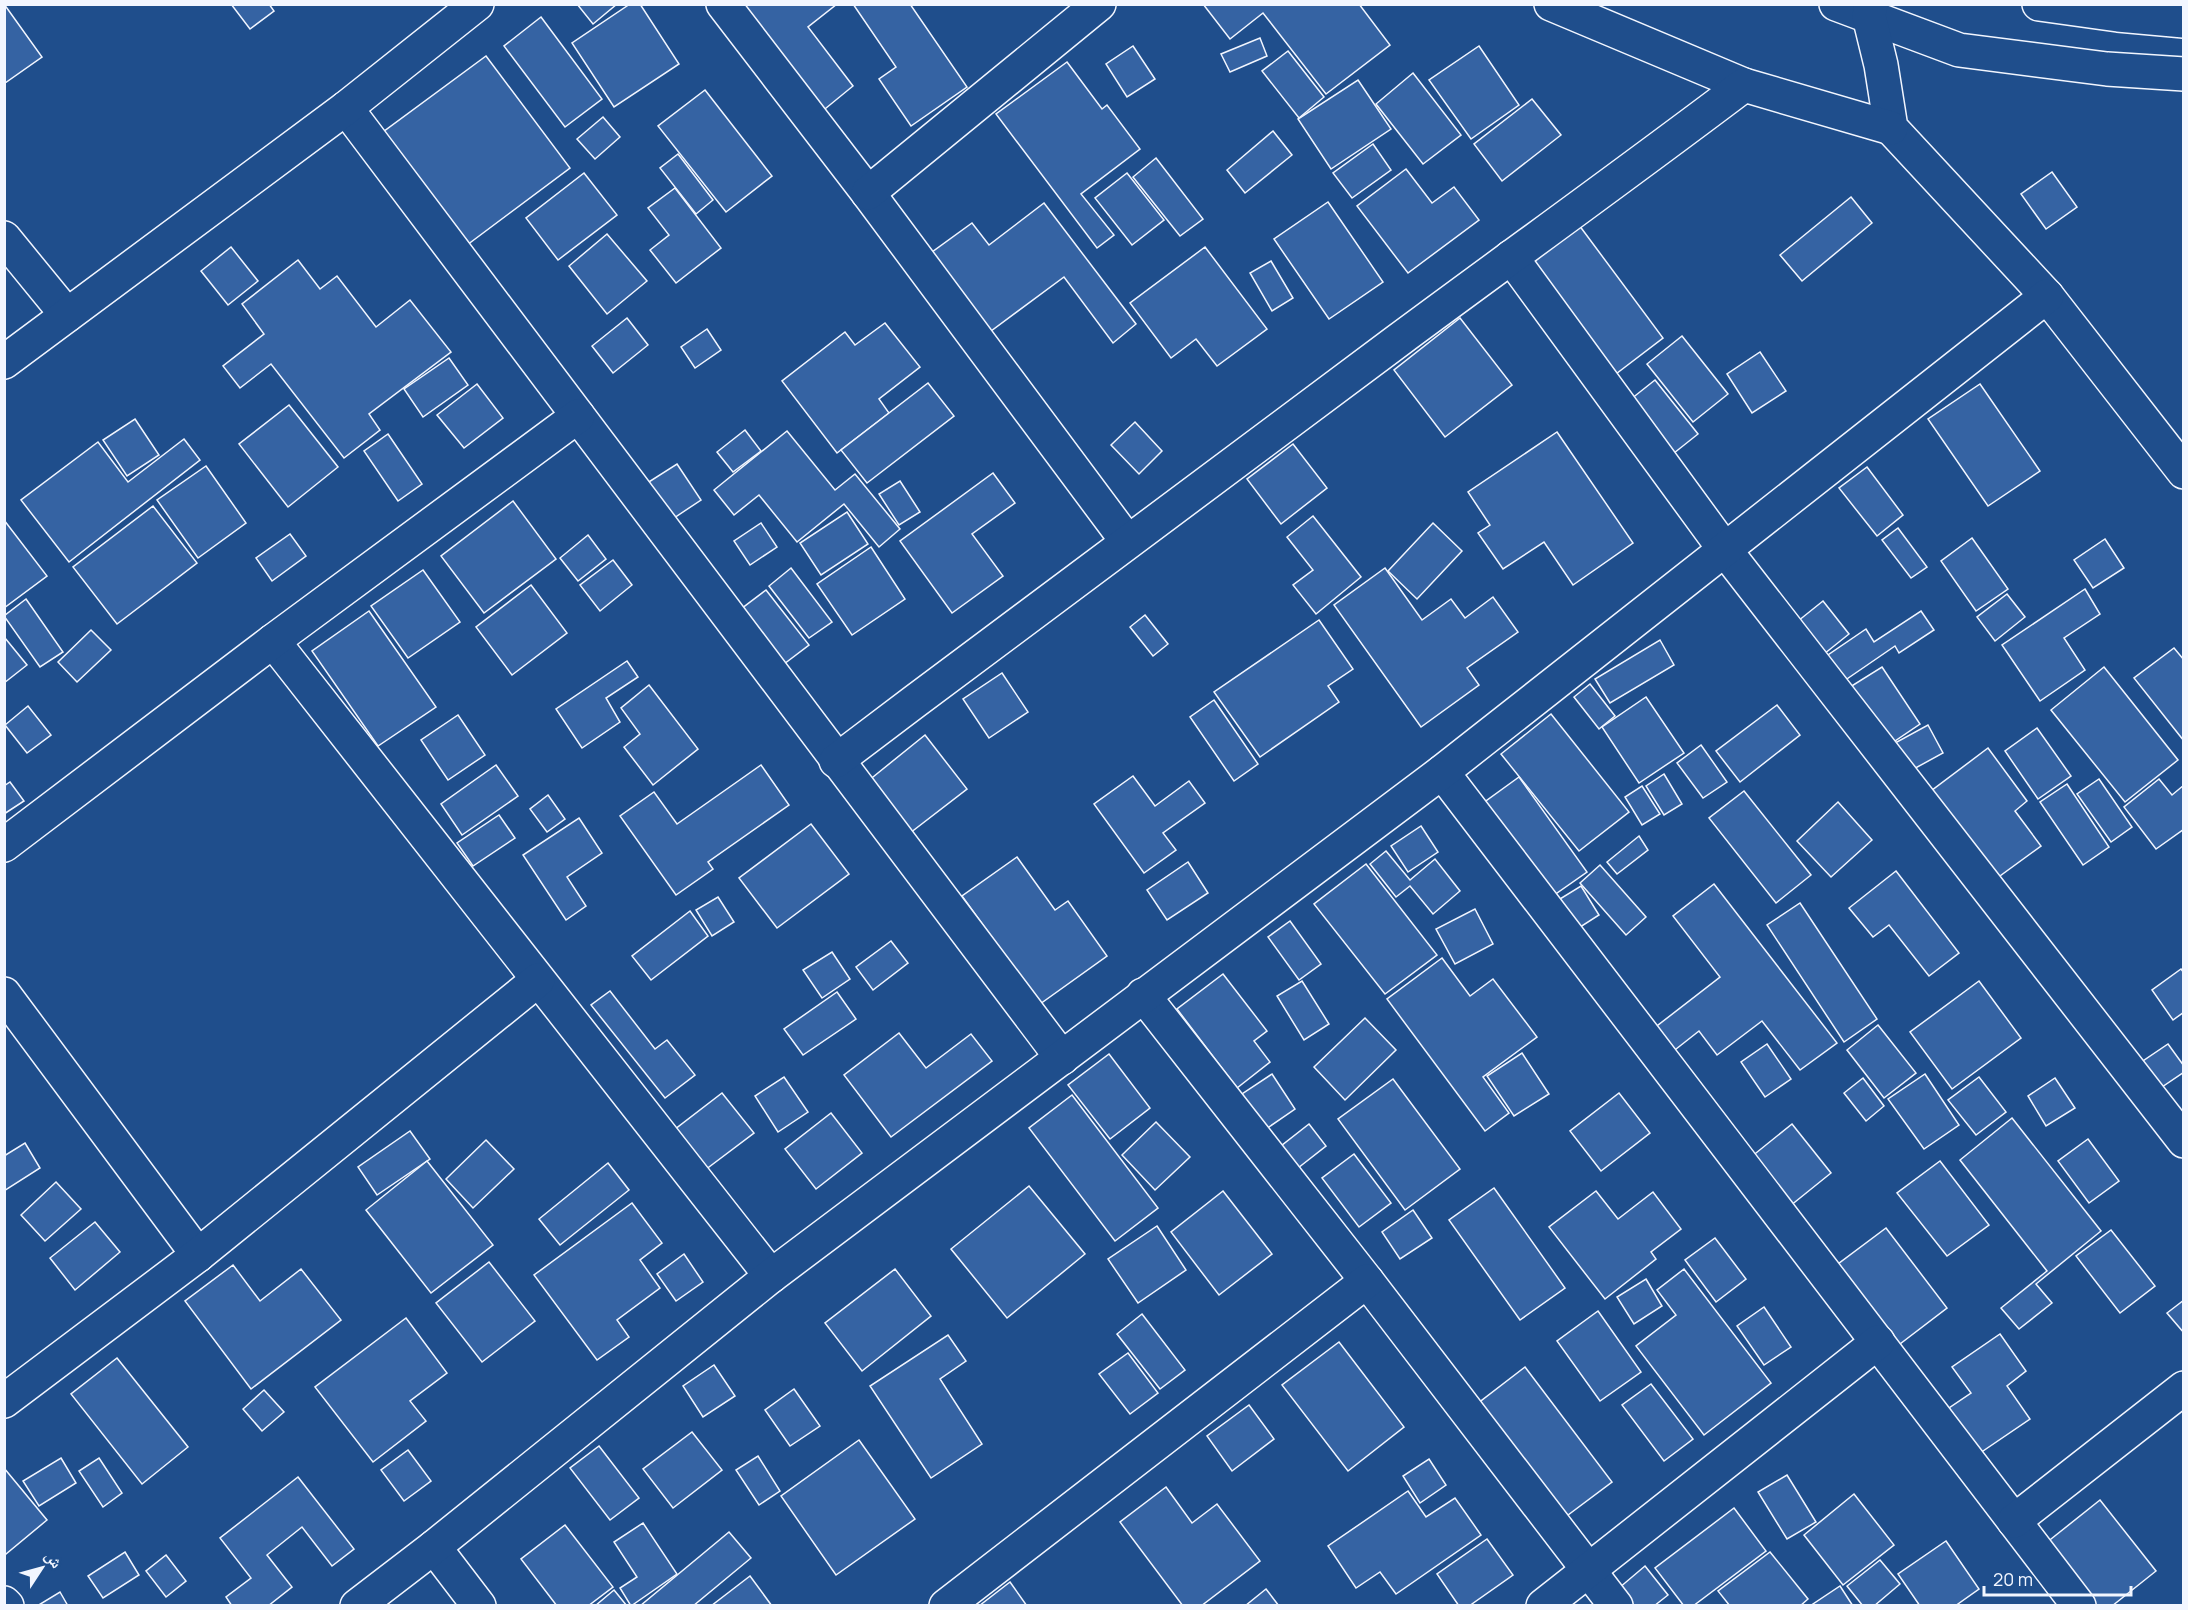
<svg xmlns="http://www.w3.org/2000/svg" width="2188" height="1610" viewBox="0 0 2188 1610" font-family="Manrope,'Noto Naskh Arabic',sans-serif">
<rect width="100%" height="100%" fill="#1f4e8c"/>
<g fill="#3563a3" stroke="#f2f6ff" stroke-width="1.5">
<path d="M4,4L42,57L5,83H4Z"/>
<path d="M231,4H269L274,11L250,29Z"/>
<path d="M577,4H617L593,24Z"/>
<path d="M630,4H640L679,64L614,107L572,43Z"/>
<path d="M748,4H837L808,27L853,86L820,113L740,10Z"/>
<path d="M853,4H910L967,87L911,126L879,79L896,67Z"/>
<path d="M1203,4H1359L1390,45L1326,94L1263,13L1230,39Z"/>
<path d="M541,17L602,99L565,127L504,46Z"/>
<path d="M1260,38L1267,56L1230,72L1221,54Z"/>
<path d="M1133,46L1155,79L1127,97L1106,64Z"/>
<path d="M1479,46L1519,105L1471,139L1429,80Z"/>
<path d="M1288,51L1324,97L1299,118L1262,71Z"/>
<path d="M486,56L570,168L467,245L383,132Z"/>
<path d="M1067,62L1102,109L1107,105L1140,149L1081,194L1114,235L1097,248L996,114Z"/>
<path d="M1413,73L1461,135L1423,164L1376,104Z"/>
<path d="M1358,80L1391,129L1331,169L1298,119Z"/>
<path d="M705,90L772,176L726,212L658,126Z"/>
<path d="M1532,99L1561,135L1502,181L1474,144Z"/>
<path d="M603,117L620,137L595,159L577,139Z"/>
<path d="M1273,131L1292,155L1245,193L1227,170Z"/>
<path d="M1373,144L1391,170L1352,198L1333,173Z"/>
<path d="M678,154L713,200L696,214L660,168Z"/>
<path d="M1156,158L1203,219L1180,236L1133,177Z"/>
<path d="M1406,169L1432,203L1454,187L1479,220L1408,273L1357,206Z"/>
<path d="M2052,172L2077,207L2046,229L2021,194Z"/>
<path d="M584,173L617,215L558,260L526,218Z"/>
<path d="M1127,173L1164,220L1132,245L1095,198Z"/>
<path d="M675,188L721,248L676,283L650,250L669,235L648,208Z"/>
<path d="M1851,197L1872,223L1802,281L1780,255Z"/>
<path d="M1328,202L1383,282L1329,319L1274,239Z"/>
<path d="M1044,203L1136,324L1113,343L1064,277L987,334L928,255L972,223L989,245Z"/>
<path d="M1579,225L1663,338L1608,380L1523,267Z"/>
<path d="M607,234L647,281L607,314L569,266Z"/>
<path d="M231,247L258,281L228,305L201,271Z"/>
<path d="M1205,247L1267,329L1217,366L1196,339L1171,358L1130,303Z"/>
<path d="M298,260L320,289L337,276L376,327L410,300L451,352L369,414L380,430L344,458L271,364L240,388L223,366L264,334L242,304Z"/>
<path d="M1271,261L1293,298L1272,311L1250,273Z"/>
<path d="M627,318L648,345L613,373L592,346Z"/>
<path d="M1460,318L1512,385L1445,437L1394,370Z"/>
<path d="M885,323L920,367L879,399L889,413L837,453L782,381L845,332L855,345Z"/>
<path d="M707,329L721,350L695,368L681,347Z"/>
<path d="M1682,336L1728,394L1693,422L1647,364Z"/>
<path d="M1760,352L1786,391L1752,413L1727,374Z"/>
<path d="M449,358L468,385L423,417L404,389Z"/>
<path d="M1655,380L1698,434L1669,457L1626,403Z"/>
<path d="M928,383L954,416L867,483L841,450Z"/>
<path d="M477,384L503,418L464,448L437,415Z"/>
<path d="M1980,384L2040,471L1988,506L1928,419Z"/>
<path d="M289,405L338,467L288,507L239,444Z"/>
<path d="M135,419L159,455L127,476L103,440Z"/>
<path d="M1135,422L1162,451L1139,474L1111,445Z"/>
<path d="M745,430L761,451L733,472L717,452Z"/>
<path d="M787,431L835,490L855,474L900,529L879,547L844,504L797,542L759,495L734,515L714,490Z"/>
<path d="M1557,432L1633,543L1573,585L1544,542L1503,569L1478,533L1490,525L1468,492Z"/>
<path d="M388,434L422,484L398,501L364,451Z"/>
<path d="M184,439L200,460L69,562L21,500L98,442L128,482Z"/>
<path d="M1293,444L1327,488L1281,524L1247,479Z"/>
<path d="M677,464L701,500L668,522L644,485Z"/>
<path d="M206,466L246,523L198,558L157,500Z"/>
<path d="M1867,467L1903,515L1877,536L1839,488Z"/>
<path d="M993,473L1015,503L972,534L1003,576L952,613L900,541Z"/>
<path d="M900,481L920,512L899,525L879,494Z"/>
<path d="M513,501L556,559L484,613L441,556Z"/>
<path d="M153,506L197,563L117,624L73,567Z"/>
<path d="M847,512L868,544L821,575L800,543Z"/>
<path d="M1313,516L1361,577L1316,614L1293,585L1313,570L1287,537Z"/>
<path d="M4,520L47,576L4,608Z"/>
<path d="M761,523L777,547L750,565L734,541Z"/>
<path d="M1433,523L1462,551L1417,599L1388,571Z"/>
<path d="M1898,528L1927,567L1911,578L1882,540Z"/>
<path d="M290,534L306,556L272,581L256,558Z"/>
<path d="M588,535L606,559L578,581L560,558Z"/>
<path d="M1972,538L2008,589L1976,611L1941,561Z"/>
<path d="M2105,539L2124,568L2093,588L2074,560Z"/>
<path d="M871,547L905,599L852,635L817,584Z"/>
<path d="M613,560L632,585L600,611L580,585Z"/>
<path d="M791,568L832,622L809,638L769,586Z"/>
<path d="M1385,568L1422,620L1451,599L1465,618L1493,597L1518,632L1467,668L1479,685L1421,727L1334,605Z"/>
<path d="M423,570L460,622L408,658L371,606Z"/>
<path d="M531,585L567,633L512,675L476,627Z"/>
<path d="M2085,589L2100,614L2064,638L2085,670L2040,701L2002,645Z"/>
<path d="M766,590L809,645L784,664L741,609Z"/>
<path d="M2007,594L2025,617L1995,641L1977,617Z"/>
<path d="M26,599L63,652L40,667L4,616Z"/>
<path d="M1823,601L1849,634L1819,658L1793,625Z"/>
<path d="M369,611L436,707L378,746L312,651Z"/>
<path d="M1921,611L1934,630L1899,653L1895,646L1841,683L1825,657L1866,629L1874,642Z"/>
<path d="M1145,615L1168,644L1153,656L1130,627Z"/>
<path d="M1319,620L1353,669L1328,686L1339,702L1260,757L1214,692Z"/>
<path d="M91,630L111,650L77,682L58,662Z"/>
<path d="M5,638L27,665L4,683V639Z"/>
<path d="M1660,640L1674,665L1610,703L1595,679Z"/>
<path d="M2174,648L2184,660V741L2134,678Z"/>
<path d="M627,661L638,677L606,698L620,722L582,748L556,709Z"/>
<path d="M1882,667L1920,724L1889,745L1850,687Z"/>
<path d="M2104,667L2178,760L2125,802L2051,710Z"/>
<path d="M1002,673L1028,712L989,738L963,699Z"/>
<path d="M1590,684L1615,716L1599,729L1574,697Z"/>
<path d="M649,685L698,749L653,785L624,747L640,734L621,708Z"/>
<path d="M1646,697L1684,753L1639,783L1602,727Z"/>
<path d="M1214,700L1258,764L1234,781L1190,717Z"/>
<path d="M1777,705L1800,735L1740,782L1716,751Z"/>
<path d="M28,706L51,735L27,753L5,725Z"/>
<path d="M1551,714L1629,812L1579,851L1501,754Z"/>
<path d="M458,715L485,755L448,780L421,740Z"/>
<path d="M1928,725L1943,753L1910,771L1895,743Z"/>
<path d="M2037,728L2071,776L2038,799L2005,751Z"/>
<path d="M925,735L967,789L910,833L868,781Z"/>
<path d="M1701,745L1727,782L1703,798L1677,763Z"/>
<path d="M1988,748L2027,801L2015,811L2041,846L1993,881L1927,794Z"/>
<path d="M496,765L518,796L462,835L441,804Z"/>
<path d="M761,765L789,805L708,862L713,869L676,895L620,816L654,792L677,824Z"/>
<path d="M1664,774L1682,804L1664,815L1646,786Z"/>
<path d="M1133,776L1155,806L1189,781L1205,803L1163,833L1176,850L1144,873L1094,804Z"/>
<path d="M1519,777L1587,872L1547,900L1479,806Z"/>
<path d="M2099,779L2132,827L2111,842L2077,794Z"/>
<path d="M2159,779L2172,795L2184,785V829L2156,849L2124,807Z"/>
<path d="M10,782L24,801L4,814V786Z"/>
<path d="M2067,784L2109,847L2083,865L2040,802Z"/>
<path d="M1642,786L1660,814L1642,825L1625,797Z"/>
<path d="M1744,791L1811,875L1776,903L1709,818Z"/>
<path d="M548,795L565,819L547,832L530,809Z"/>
<path d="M1838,802L1872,840L1831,877L1797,841Z"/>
<path d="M499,815L515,838L473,866L457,843Z"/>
<path d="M579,818L602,853L567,877L586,906L566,920L523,855Z"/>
<path d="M811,824L849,874L777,928L739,878Z"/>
<path d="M1421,826L1438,852L1408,872L1391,846Z"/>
<path d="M1639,836L1648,850L1617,874L1607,862Z"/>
<path d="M1386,851L1410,880L1435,859L1460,891L1433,914L1410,886L1396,897L1370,864Z"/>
<path d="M1017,857L1055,910L1068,901L1107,956L1040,1004L962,896Z"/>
<path d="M1188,862L1208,893L1167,920L1147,890Z"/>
<path d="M1366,864L1437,955L1385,994L1314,904Z"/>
<path d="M1600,865L1646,917L1626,935L1580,883Z"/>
<path d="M1896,871L1959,953L1929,976L1889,925L1873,937L1849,908Z"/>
<path d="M1714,884L1837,1043L1800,1070L1762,1021L1717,1055L1699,1031L1671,1053L1653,1029L1720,977L1673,916Z"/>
<path d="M1581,886L1599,915L1574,931L1555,902Z"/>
<path d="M718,897L734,922L712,936L696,910Z"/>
<path d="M1800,903L1877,1019L1844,1042L1767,925Z"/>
<path d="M1475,909L1493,944L1455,964L1436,929Z"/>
<path d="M690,911L708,936L651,980L632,956Z"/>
<path d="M1290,921L1321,964L1299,980L1268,937Z"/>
<path d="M891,941L908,963L873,990L856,967Z"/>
<path d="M832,952L850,979L822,998L803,970Z"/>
<path d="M1442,958L1470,996L1493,979L1537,1037L1483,1077L1509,1113L1485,1131L1387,999Z"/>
<path d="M2181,969L2184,973V1012L2173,1020L2152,990Z"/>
<path d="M1223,974L1267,1031L1254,1041L1270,1062L1237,1088L1177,1009Z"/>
<path d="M1302,981L1329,1024L1304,1040L1277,996Z"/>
<path d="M1979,981L2021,1038L1952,1089L1910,1032Z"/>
<path d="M610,991L655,1049L667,1040L695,1075L665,1098L591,1005Z"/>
<path d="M837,992L856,1019L803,1055L784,1029Z"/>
<path d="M1365,1018L1396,1050L1345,1100L1314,1067Z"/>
<path d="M1878,1025L1916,1073L1884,1098L1847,1050Z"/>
<path d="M899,1033L926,1068L971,1034L992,1061L891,1137L844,1075Z"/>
<path d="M1767,1044L1791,1079L1765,1097L1741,1062Z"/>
<path d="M2168,1044L2184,1066V1072L2156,1091L2137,1065Z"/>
<path d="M1522,1053L1549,1094L1514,1116L1487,1076Z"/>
<path d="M1109,1054L1150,1108L1110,1139L1068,1085Z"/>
<path d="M1272,1074L1295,1109L1266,1129L1242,1094Z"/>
<path d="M1925,1074L1959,1125L1924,1149L1888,1099Z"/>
<path d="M784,1077L808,1112L778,1132L755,1096Z"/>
<path d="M1979,1077L2006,1112L1976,1135L1948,1100Z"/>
<path d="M1863,1078L1884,1106L1866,1121L1844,1093Z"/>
<path d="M2055,1078L2075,1108L2046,1126L2028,1096Z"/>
<path d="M1393,1079L1460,1169L1405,1210L1338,1119Z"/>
<path d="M722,1093L754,1133L705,1170L674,1130Z"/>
<path d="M1619,1093L1650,1133L1601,1171L1570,1131Z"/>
<path d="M1072,1095L1158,1208L1115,1241L1029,1128Z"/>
<path d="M831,1113L862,1153L816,1189L785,1149Z"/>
<path d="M2012,1118L2101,1231L2036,1284L2052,1303L2019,1329L2001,1308L2047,1271L1960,1160Z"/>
<path d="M1156,1122L1190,1157L1155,1190L1122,1155Z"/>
<path d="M1309,1124L1326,1146L1298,1168L1281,1146Z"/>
<path d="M1792,1124L1831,1173L1790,1206L1751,1157Z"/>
<path d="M410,1131L430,1159L377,1195L358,1167Z"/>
<path d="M2088,1139L2119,1181L2089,1203L2058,1161Z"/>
<path d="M486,1140L514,1169L473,1208L446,1179Z"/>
<path d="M25,1143L40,1168L4,1191V1156Z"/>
<path d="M1354,1154L1391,1203L1359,1227L1322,1178Z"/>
<path d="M427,1161L493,1245L431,1293L366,1210Z"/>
<path d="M1940,1161L1989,1225L1947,1256L1897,1193Z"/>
<path d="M608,1163L629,1190L560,1245L539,1219Z"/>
<path d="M56,1182L81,1209L45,1241L21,1215Z"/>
<path d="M1029,1186L1085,1254L1007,1318L951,1249Z"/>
<path d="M1494,1188L1565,1288L1520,1320L1449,1220Z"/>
<path d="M1223,1191L1272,1254L1219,1295L1171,1232Z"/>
<path d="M1596,1191L1618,1219L1653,1192L1681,1229L1651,1252L1656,1259L1605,1299L1549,1227Z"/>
<path d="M632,1203L662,1243L640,1260L660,1288L617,1320L629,1337L597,1360L534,1275Z"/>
<path d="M1413,1210L1432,1238L1400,1259L1382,1232Z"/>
<path d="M95,1222L120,1252L75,1290L50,1258Z"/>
<path d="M1157,1226L1186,1270L1138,1303L1108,1259Z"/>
<path d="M1886,1228L1947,1308L1896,1347L1834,1267Z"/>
<path d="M2111,1230L2155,1286L2120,1313L2076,1256Z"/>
<path d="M1715,1238L1746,1279L1716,1302L1685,1260Z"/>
<path d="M684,1254L703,1282L676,1301L657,1274Z"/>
<path d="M489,1262L535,1321L482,1362L436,1303Z"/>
<path d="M233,1265L260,1301L301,1269L341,1320L251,1389L185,1301Z"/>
<path d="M895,1269L931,1316L862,1371L825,1323Z"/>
<path d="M1684,1269L1771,1383L1704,1435L1636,1346L1676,1315L1657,1290Z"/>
<path d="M1646,1279L1662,1306L1634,1324L1617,1297Z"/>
<path d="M2184,1300V1333L2167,1313Z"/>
<path d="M1764,1307L1791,1347L1764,1365L1737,1326Z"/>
<path d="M1598,1311L1641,1372L1600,1401L1557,1341Z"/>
<path d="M1142,1314L1185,1370L1160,1389L1117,1334Z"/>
<path d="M406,1318L447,1373L410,1401L426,1421L373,1462L315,1387Z"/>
<path d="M2000,1334L2026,1371L2007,1386L2030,1419L1980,1453L1949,1408L1971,1393L1952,1367Z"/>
<path d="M948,1335L966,1361L940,1379L982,1444L931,1478L870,1386Z"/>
<path d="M1339,1342L1404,1427L1348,1471L1282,1385Z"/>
<path d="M1128,1353L1158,1393L1130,1414L1099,1374Z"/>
<path d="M117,1358L188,1447L142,1484L71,1394Z"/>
<path d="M714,1365L735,1396L703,1417L683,1386Z"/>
<path d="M1525,1367L1612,1482L1564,1518L1477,1404Z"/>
<path d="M1651,1384L1693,1439L1664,1461L1622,1405Z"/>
<path d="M794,1389L820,1426L790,1446L765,1410Z"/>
<path d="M264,1390L284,1412L262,1431L243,1409Z"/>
<path d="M1249,1405L1274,1439L1232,1471L1207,1436Z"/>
<path d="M692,1432L722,1470L673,1508L643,1469Z"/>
<path d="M859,1440L915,1519L836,1575L781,1496Z"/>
<path d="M599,1446L639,1498L610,1520L570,1468Z"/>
<path d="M408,1450L431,1481L404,1501L381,1470Z"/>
<path d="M758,1456L780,1491L759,1505L736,1470Z"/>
<path d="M61,1458L76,1483L39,1506L23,1481Z"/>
<path d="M99,1458L122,1493L103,1507L79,1471Z"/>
<path d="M1429,1459L1446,1485L1420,1503L1403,1476Z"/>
<path d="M4,1468L47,1520L6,1554L4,1552Z"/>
<path d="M1787,1475L1816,1522L1787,1539L1758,1492Z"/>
<path d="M298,1477L354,1549L332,1566L302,1527L267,1555L292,1587L268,1606H232L226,1597L251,1578L220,1538Z"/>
<path d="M1166,1487L1192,1523L1217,1504L1260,1561L1201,1606H1183L1120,1522Z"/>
<path d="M1408,1491L1426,1517L1455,1498L1481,1535L1396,1594L1380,1572L1356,1588L1328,1546Z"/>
<path d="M1854,1494L1894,1545L1843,1585L1804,1535Z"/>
<path d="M2100,1500L2156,1571L2112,1606H2095L2046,1543Z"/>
<path d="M1734,1508L1766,1551L1693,1606H1684L1655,1568Z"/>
<path d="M643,1523L677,1574L631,1606L620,1588L637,1577L614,1542Z"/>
<path d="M565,1525L613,1587L588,1606H557L521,1559Z"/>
<path d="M729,1532L751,1558L693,1606H640Z"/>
<path d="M1487,1539L1513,1575L1469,1606H1459L1437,1574Z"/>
<path d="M1946,1541L1979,1589L1955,1606H1920L1898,1574Z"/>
<path d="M125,1552L139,1575L103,1598L88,1576Z"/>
<path d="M1770,1552L1808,1599L1800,1606H1730L1718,1591Z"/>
<path d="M166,1555L186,1581L166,1597L146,1571Z"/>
<path d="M1880,1560L1900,1584L1874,1606H1863L1847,1586Z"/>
<path d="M1645,1566L1668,1595L1654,1606H1634L1619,1588Z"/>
<path d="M750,1576L772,1606H711Z"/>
<path d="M1010,1582L1027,1606H979Z"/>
<path d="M1840,1586L1853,1606H1810Z"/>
<path d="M1266,1589L1279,1606H1245Z"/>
<path d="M614,1590L627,1606H595Z"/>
<path d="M60,1592L68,1606H37Z"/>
</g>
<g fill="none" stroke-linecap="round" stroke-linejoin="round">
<g stroke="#f2f6ff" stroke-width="36">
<g id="minor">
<path d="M723,4L868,193L1127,541"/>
<path d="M1551,4L1744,85"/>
<path d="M1836,4L1959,50L2107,69L2184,74"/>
<path d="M1871,4L1869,16L1881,65L1891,128L2047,296L2184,472"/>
<path d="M2039,4L2118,15L2184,21"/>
<path d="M346,108L1062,1058"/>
<path d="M868,193L1099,4"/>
<path d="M4,238L67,315"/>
<path d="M1511,257L1725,550L2184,1141"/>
<path d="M4,362L346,108L477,4"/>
<path d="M273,641L771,1276"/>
<path d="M836,761C1022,620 1209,480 1396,342C1512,256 1629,172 1744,85L1891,128"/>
<path d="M1442,772L2079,1606"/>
<path d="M4,845L273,641L578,416"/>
<path d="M4,994L198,1255"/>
<path d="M1143,995L1367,1281L1616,1606"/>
<path d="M4,1401L198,1255L538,980"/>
<path d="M2014,1521L2184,1388"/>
<path d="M434,1547L479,1606"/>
<path d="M4,1603L7,1606"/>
<path d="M357,1606L434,1547L771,1276L1442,772L2047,296"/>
<path d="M946,1606L1367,1281"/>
<path d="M1543,1606L1878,1342"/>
</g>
</g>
<use href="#minor" stroke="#1f4e8c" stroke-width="33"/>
</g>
<rect width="2188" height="1610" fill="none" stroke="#f2f6ff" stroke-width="12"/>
<g transform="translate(42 1568) rotate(54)" stroke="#1f4e8c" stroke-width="4.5" paint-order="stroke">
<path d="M0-4.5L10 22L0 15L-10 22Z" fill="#f2f6ff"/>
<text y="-9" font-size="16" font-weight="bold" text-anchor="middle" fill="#f2f6ff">ش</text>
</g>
<path d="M1984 1586v9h147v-9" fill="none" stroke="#f2f6ff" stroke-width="3"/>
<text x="1993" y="1586" font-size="18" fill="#f2f6ff" stroke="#1f4e8c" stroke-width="4.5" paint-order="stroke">20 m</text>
</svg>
